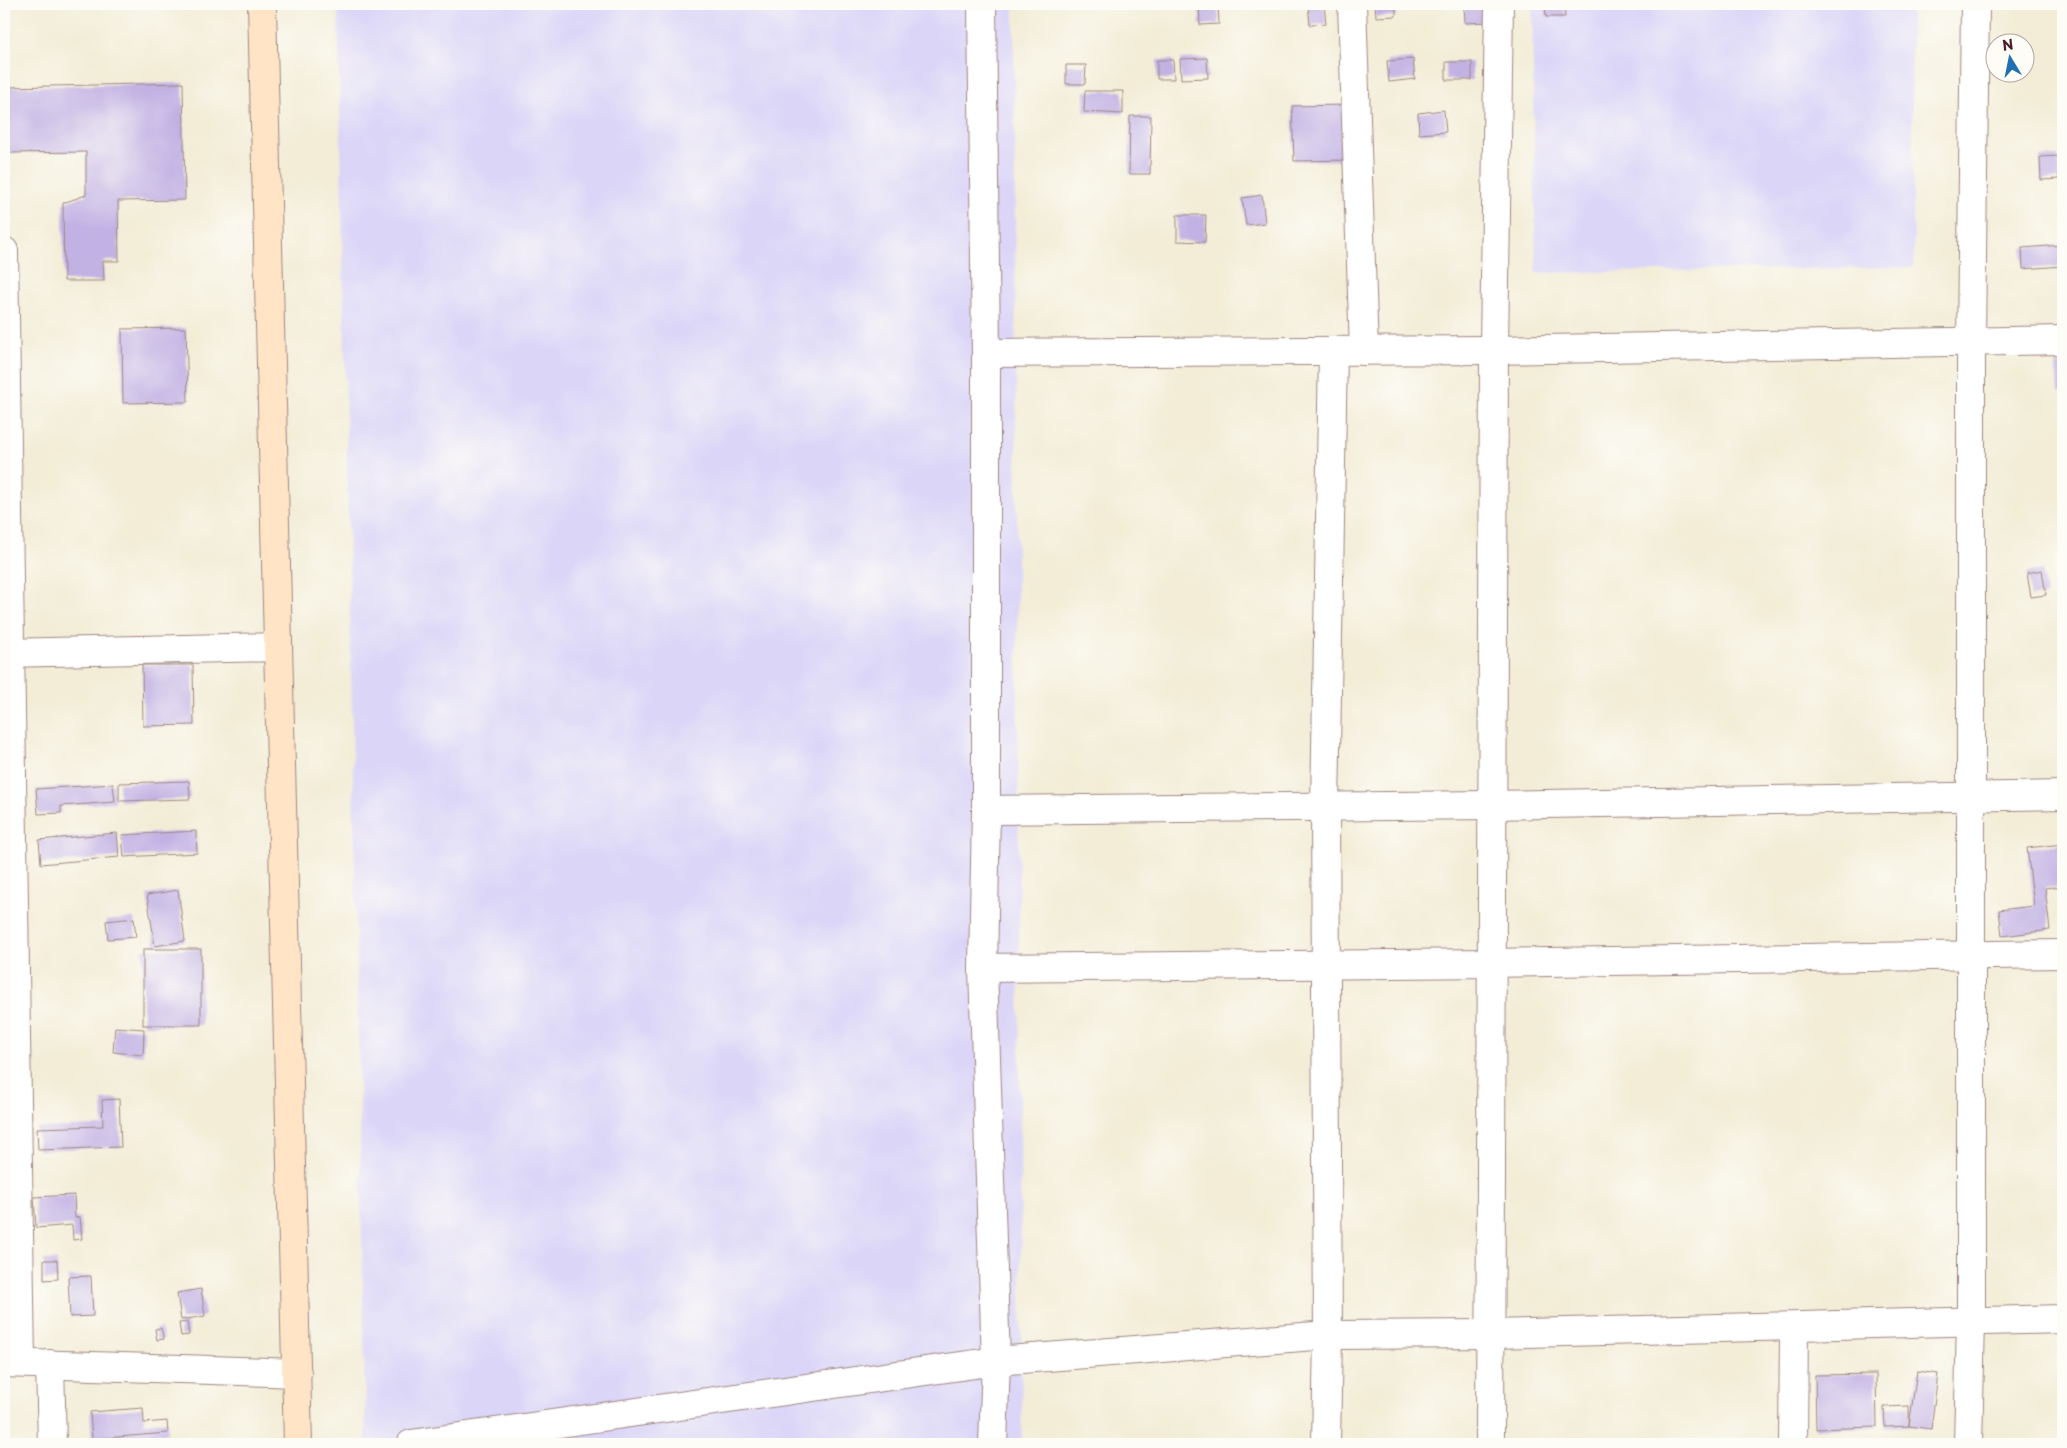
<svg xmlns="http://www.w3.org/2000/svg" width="2067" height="1448" viewBox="0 0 2067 1448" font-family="'Playpen Sans',sans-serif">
<rect width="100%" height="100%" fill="#fdfcf7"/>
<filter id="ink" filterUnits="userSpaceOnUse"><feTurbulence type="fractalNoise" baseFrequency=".02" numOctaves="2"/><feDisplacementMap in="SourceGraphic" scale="10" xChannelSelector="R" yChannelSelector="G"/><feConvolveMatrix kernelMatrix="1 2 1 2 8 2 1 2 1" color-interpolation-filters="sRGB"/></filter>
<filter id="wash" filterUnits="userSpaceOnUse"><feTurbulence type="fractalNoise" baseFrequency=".0096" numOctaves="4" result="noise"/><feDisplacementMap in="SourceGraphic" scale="20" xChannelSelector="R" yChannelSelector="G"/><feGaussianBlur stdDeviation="1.12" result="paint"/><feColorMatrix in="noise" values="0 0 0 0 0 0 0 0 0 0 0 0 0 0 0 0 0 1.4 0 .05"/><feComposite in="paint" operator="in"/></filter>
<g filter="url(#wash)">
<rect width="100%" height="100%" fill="#f3edd7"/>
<g fill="#dbd6f7">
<path d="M338,4H1014L1022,1444H366Z"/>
<path d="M1532,4H1911L1914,267L1536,273Z"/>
</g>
<g id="blocks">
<g fill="#c2b2e4">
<path d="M1199,4H1218L1219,24L1200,25Z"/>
<path d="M1308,4H1324L1326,24L1310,25Z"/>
<path d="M1375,4H1396V16L1376,17Z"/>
<path d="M1464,4H1488L1489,22L1465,23Z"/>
<path d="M1545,4H1564L1565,17H1546Z"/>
<path d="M1207,58L1208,78L1181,79L1180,59Z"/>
<path d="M1413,59L1415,79L1389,82L1387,61Z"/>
<path d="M1157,60H1173L1174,79H1157Z"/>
<rect x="1446" y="62" width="26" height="18"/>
<path d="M1066,65H1086L1085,84H1066Z"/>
<path d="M183,83L185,200L118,201L119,261H103L104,281H64L63,203L86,195V152L8,153L7,87Z"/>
<path d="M1085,91H1123V114L1084,112Z"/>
<path d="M1349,105L1351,160L1294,161L1292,106Z"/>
<path d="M1444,110L1446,132L1419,134L1418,113Z"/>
<path d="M1130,116H1151L1150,174H1129Z"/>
<path d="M2058,156L2059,179L2041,180L2040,157Z"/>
<path d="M1262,195L1265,223L1246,225L1242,198Z"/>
<path d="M1177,215H1206L1205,242L1177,241Z"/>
<path d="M2062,245L2063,266L2023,269L2022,248Z"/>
<path d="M186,328L188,402L123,403L122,329Z"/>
<path d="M2063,364V392H2058L2056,365Z"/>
<path d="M2042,570L2046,595L2031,597L2027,573Z"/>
<path d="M142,665H193L194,725L143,726Z"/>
<path d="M189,781L190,799L119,801V783Z"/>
<path d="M113,784L115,802L61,806V813L38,814L36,789Z"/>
<path d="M196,831L197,853L124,857L122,835Z"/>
<path d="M117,833L119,857L41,864L39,840Z"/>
<path d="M2063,844V886L2045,888L2050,930L2002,936L1999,910L2034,906L2027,848Z"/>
<path d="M178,890L185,941L155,946L147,895Z"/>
<path d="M134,918L136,937L108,939L106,921Z"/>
<rect x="143" y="949" width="58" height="76"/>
<path d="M115,1027L144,1029L143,1055L113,1052Z"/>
<path d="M2061,1042H2063V1073H2062Z"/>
<path d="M119,1099L121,1147L38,1150L37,1128L103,1126L102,1100Z"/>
<path d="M74,1195L75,1218L80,1217L82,1239L73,1240L72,1225L36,1228L34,1197Z"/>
<path d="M44,1260H57L58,1279L44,1280Z"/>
<path d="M91,1276L93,1316L70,1317L68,1277Z"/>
<path d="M201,1289L205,1316L181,1320L177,1293Z"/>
<path d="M187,1322L189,1335L181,1336L179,1323Z"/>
<path d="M161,1328L164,1339L157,1340L155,1329Z"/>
<path d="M1917,1371L1938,1374L1931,1429L1909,1426L1885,1427L1884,1407L1909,1406V1426Z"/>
<path d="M1876,1374L1877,1427L1816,1429L1815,1375Z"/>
<path d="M143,1408L144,1423L167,1421L168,1433L92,1439L90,1412Z"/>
</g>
</g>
</g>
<g filter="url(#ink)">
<use href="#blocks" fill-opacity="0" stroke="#9e8681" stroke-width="1"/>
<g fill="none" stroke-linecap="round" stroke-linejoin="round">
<g stroke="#9e8681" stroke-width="30">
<g id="street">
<path d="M982,4L986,353V810L983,968L996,1361L993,1444"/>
<path d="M1352,4L1364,351"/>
<path d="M4,251L21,1363"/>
<path d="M986,353L1494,350L2063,340"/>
<path d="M4,653L278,647"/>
<path d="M986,810L1492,805L2063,795"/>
<path d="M983,968L1492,963L2063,954"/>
<path d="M4,1363L297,1373"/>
<path d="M50,1364L52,1444"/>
<path d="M411,1444L996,1361L1328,1335L1491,1334L2063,1319"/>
<path d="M1326,1444L1328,1335L1325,807L1333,351"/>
<path d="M1490,1444L1494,350L1499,4"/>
<path d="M1793,1444L1794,1327"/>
<path d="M1968,1444L1971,1321V342L1975,4"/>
</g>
</g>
<g stroke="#9e8681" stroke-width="30">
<path id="secondary" d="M262,4L298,1444"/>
</g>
<use href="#street" stroke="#fff" stroke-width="28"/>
<use href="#secondary" stroke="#ffe4c6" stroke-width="28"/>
</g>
</g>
<rect width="2067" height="1448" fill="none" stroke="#fdfcf7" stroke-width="20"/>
<g transform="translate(2010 58) rotate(350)"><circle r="24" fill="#fdfcf7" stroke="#b5a4a5"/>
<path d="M0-4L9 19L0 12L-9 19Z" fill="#1f6fb2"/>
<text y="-8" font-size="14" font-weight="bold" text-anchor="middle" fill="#4a1f2b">N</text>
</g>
</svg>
